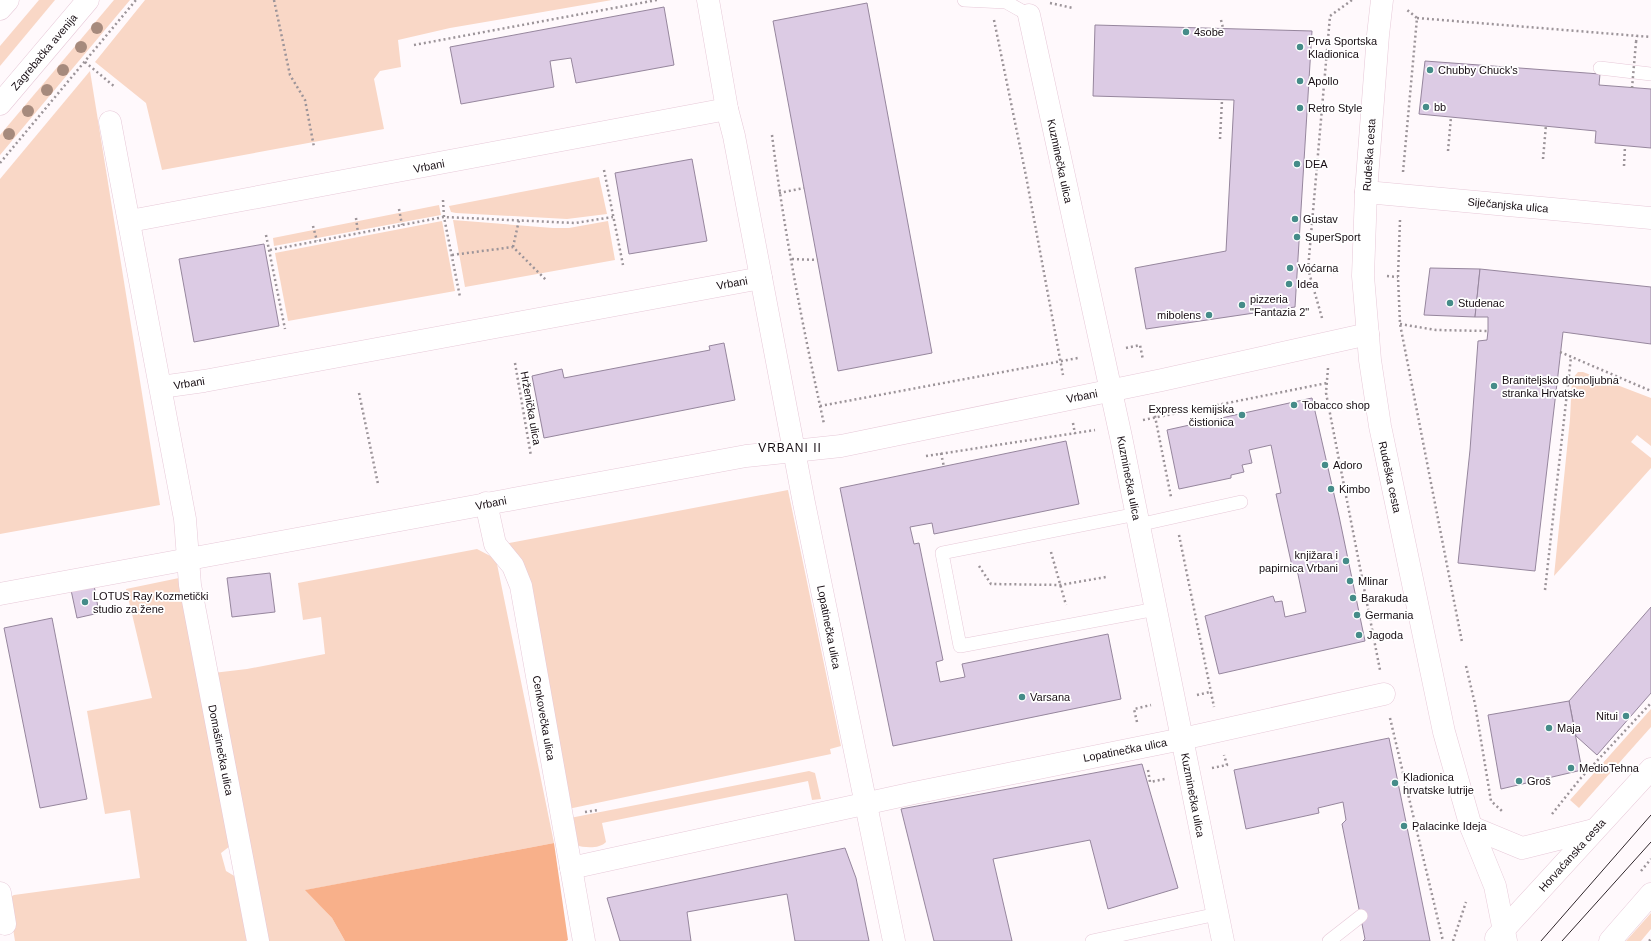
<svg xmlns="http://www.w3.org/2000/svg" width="1651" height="941" viewBox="0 0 1651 941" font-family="Helvetica,sans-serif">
<rect width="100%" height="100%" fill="#fff9fc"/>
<g fill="#f9d7c6">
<path d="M39,0H55L0,66V46Z"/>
<path d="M114,0H130L0,155V135Z"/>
<path d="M145,0H612L450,28L398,40L401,67L380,71L374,79L384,129L162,170L146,103L95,62Z"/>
<path d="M90,71L160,505L0,534V179Z"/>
<path d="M599,177L607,214L567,219L456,213L451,212L449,206Z"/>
<path d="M439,205L441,215L274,246L273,238Z"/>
<path d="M453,220L553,228H569L608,221L615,260L465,287Z"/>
<path d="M442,221L455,291L288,321L275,253Z"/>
<path d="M1578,372H1583L1651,398V446L1637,435L1631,442L1651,458V468L1554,576L1570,419L1572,379Z"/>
<path d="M788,490L841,746L830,749L831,754L568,809L504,544Z"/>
<path d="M477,549L496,559L554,843L306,890L332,918L345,941H266L213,673L247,669L325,654L321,617L303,620L298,583Z"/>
<path d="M179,578L230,846L221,853L226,871L236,877L248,941H15L8,898L14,895L140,878L130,810L105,814L87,711L152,698L126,589Z"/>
<path d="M1651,709V727L1579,808L1570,800Z"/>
<path d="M809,771L815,773L821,799L812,800L808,781L602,823L606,842C600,849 584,848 576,845L570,818Z"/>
<path d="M1651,913V929L1641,941H1626Z"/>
</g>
<path fill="#f8b08a" d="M554,843L568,940L566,941H345L332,918L305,890Z"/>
<g fill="#dccbe4" stroke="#96869d">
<path d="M867,3L932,353L838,371L773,21Z"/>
<path d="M664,7L674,65L576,83L571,58L550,61L554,87L461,104L450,47Z"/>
<path d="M1095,25L1312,31L1295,307L1146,329L1135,268L1226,251L1234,100L1093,96Z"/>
<path d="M1425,61L1600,74L1599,85L1651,89V148L1595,143L1596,131L1419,114Z"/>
<path d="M692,159L707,241L629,254L615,173Z"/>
<path d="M264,244L279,326L194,342L179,259Z"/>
<path d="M1430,268L1480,269L1475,317L1424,315Z"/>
<path d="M1480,269L1651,287V344L1563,332L1535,571L1458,563L1470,450L1478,341L1487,340L1488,331V317H1475Z"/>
<path d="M724,343L735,400L544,438L532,376L562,369L564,378L710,350L709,346Z"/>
<path d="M1312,398L1339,516L1365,641L1219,674L1205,616L1273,596L1275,602L1282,601L1285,617L1306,612L1296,565L1292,566L1276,494L1281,493L1271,445L1249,450L1252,463L1242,465L1244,472L1231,475V478L1179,489L1167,430Z"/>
<path d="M1066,441L1079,504L934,534L932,523L910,527L914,544L919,543L943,660L936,662L940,682L965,677L962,664L1108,634L1121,699L893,746L840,488Z"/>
<path d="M270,573L275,612L232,617L227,578Z"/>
<path d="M94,585L99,613L77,618L71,590Z"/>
<path d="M1651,607V693L1597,755L1576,736L1569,701Z"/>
<path d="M52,618L87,799L40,808L4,628Z"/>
<path d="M1569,701L1582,770L1501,789L1488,715Z"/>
<path d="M1389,738L1430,941H1363L1365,939L1342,824L1346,820L1343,802L1318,808L1319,813L1246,829L1234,770Z"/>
<path d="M1142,764L1178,888L1108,909L1090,840L993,859L1012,941H934L901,809Z"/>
<path d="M845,848L856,878L869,941H795L787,894L687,912L691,941H620L607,898Z"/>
</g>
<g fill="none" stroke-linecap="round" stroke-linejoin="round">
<g stroke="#e7c9d8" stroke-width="14">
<g id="lane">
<path d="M964,0L1006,2L1029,15"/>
<path d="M1600,68L1651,74"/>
<path d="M1137,514L942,553L960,646L1156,609"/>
<path d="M1138,525L1241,502"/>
<path d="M1092,941L1217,914"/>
<path d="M1329,941L1361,916"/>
</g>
</g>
<g stroke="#e7c9d8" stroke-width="23">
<g id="street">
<path d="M708,0L727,109L734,136L804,503L894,941"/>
<path d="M1029,15L1121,437L1223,941"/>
<path d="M110,122L185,519L190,585L258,941"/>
<path d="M1366,192L1651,218"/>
<path d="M130,221L727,109"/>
<path d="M161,387L204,381L761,278"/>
<path d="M486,503L495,544L513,566L521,586L584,941"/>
<path d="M0,594L746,456L841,446L1162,380L1368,334"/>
<path d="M571,868L914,793L1182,739L1384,694"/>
<path d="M0,893L5,924"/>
</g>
</g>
<g stroke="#e7c9d8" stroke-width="23">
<g id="secondary">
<path d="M1382,0L1378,35L1366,192L1363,276L1370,360L1380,426L1444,732L1471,827L1495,886L1506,941"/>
<path d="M0,9L8,0"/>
<path d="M0,104L88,0"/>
<path d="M1471,827L1522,848L1594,830"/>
<path d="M1496,938L1651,769"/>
<path d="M1610,941L1651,894"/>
</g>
</g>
<g stroke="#9c9499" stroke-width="2.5" stroke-dasharray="2 3" stroke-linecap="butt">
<path d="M274,0L290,75L305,100L314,147"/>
<path d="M1050,3L1073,8"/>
<path d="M1417,18L1651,37"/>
<path d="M994,20L1026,176L1063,375"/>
<path d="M1221,20L1223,28"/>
<path d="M1636,42L1637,36"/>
<path d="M414,45L657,0"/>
<path d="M85,62L115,87"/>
<path d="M772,135C784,232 803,328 824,424"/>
<path d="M1220,139L1222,100"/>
<path d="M1448,151L1451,117"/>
<path d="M1543,159L1546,125"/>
<path d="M0,163L136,0"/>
<path d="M1624,166L1625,146"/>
<path d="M604,170L623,265"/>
<path d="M1403,172L1417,18L1406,9"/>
<path d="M779,193L804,188"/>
<path d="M443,200L444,217L460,297"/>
<path d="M399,209L402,225"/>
<path d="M356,218L358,233"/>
<path d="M1400,220L1398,277L1400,324L1462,642"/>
<path d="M313,226L317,241"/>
<path d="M266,235L285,329"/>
<path d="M513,247L519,220"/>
<path d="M270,250L444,217L575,223L613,217"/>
<path d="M452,255L513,247L547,281"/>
<path d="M792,259L818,260"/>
<path d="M1308,269L1338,273"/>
<path d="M1387,276L1398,277"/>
<path d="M1322,318L1308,269L1330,16L1352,0"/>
<path d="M1400,324L1436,330L1488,331"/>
<path d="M1126,348L1140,345L1143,360"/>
<path d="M1560,352L1651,391"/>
<path d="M515,363L531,456"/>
<path d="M1328,368L1326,393L1380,670"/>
<path d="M359,393L378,484"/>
<path d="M820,406L1078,358"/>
<path d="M1153,406L1171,497"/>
<path d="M1143,420L1327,383"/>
<path d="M1073,423L1075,434"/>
<path d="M941,453L944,467"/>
<path d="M926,456L1095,430"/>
<path d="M1179,535L1214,707"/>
<path d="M1051,552L1066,605"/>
<path d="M979,566L991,584L1060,585L1106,577"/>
<path d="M1545,590L1571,357"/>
<path d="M1466,666L1475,704L1491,801L1503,812"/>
<path d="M1197,695L1210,692"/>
<path d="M1390,718L1443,941"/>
<path d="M1137,722L1134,709L1151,705"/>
<path d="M1212,768L1227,765L1224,755"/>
<path d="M1148,770L1150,782L1165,779"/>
<path d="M585,812L598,810"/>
<path d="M1552,814L1580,779L1651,703"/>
<path d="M1641,871L1651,859"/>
<path d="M1453,941L1466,902"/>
<path d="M1649,941L1651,939"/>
</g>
<use href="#lane" stroke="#fff" stroke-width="13"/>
<use href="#street" stroke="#fff" stroke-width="22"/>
<use href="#secondary" stroke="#fff" stroke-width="22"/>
<g stroke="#2f262b" stroke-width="1">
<path d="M1541,941L1651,815"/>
<path d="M1562,941L1651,842"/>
</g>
<path stroke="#9c9499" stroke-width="2.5" stroke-dasharray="2 3" stroke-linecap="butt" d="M1632,88L1636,42"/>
</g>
<g fill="#a68a7d">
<circle cx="97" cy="28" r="6"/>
<circle cx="81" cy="47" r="6"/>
<circle cx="63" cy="70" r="6"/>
<circle cx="47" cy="90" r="6"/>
<circle cx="28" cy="111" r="6"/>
<circle cx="9" cy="134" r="6"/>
</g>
<g fill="#458c89" stroke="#fff" stroke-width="1.5">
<circle cx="1186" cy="32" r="4"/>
<circle cx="1300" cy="47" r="4"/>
<circle cx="1430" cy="70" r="4"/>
<circle cx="1300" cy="81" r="4"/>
<circle cx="1426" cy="107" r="4"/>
<circle cx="1300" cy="108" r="4"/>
<circle cx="1297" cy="164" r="4"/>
<circle cx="1295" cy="219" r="4"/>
<circle cx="1297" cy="237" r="4"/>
<circle cx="1290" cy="268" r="4"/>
<circle cx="1289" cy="284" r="4"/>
<circle cx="1450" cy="303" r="4"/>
<circle cx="1242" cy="305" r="4"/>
<circle cx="1209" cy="315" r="4"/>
<circle cx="1494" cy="386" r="4"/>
<circle cx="1294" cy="405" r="4"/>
<circle cx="1242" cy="415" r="4"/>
<circle cx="1325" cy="465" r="4"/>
<circle cx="1331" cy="489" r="4"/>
<circle cx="1346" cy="561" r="4"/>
<circle cx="1350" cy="581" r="4"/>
<circle cx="1353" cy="598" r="4"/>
<circle cx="85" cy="602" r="4"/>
<circle cx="1357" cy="615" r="4"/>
<circle cx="1359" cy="635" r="4"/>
<circle cx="1022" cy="697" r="4"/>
<circle cx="1626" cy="716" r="4"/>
<circle cx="1549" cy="728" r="4"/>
<circle cx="1571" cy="768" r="4"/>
<circle cx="1519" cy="781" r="4"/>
<circle cx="1395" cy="783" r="4"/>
<circle cx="1404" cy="826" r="4"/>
</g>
<g text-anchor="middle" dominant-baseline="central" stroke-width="3.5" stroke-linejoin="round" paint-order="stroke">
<g font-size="11" fill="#170d13" stroke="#fff" text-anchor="start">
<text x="1194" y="32">4sobe</text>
<text x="1308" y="41">Prva Sportska<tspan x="1308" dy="13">Kladionica</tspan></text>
<text x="1438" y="70">Chubby Chuck's</text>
<text x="1308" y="81">Apollo</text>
<text x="1434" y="107">bb</text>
<text x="1308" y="108">Retro Style</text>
<text x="1305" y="164">DEA</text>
<text x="1303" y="219">Gustav</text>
<text x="1305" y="237">SuperSport</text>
<text x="1298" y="268">Voćarna</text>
<text x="1297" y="284">Idea</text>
<text x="1250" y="299">pizzeria<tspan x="1250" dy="13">"Fantazia 2"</tspan></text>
<text x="1458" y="303">Studenac</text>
<text x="1201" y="315" text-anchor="end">mibolens</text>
<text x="1502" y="380">Braniteljsko domoljubna<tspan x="1502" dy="13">stranka Hrvatske</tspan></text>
<text x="1302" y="405">Tobacco shop</text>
<text x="1234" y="409" text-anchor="end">Express kemijska<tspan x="1234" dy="13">čistionica</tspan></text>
<text x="1333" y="465">Adoro</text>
<text x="1339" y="489">Kimbo</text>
<text x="1338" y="555" text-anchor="end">knjižara i<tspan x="1338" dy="13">papirnica Vrbani</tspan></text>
<text x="1358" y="581">Mlinar</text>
<text x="93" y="596">LOTUS Ray Kozmetički<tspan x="93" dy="13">studio za žene</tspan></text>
<text x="1361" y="598">Barakuda</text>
<text x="1365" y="615">Germania</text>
<text x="1367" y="635">Jagoda</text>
<text x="1030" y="697">Varsana</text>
<text x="1618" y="716" text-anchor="end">Nitui</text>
<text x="1557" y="728">Maja</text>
<text x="1579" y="768">MedioTehna</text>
<text x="1403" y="777">Kladionica<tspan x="1403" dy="13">hrvatske lutrije</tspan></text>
<text x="1527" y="781">Groš</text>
<text x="1412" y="826">Palacinke Ideja</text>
</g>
<g font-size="11" fill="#170d13" stroke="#fff">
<text transform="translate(44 52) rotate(-50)">Zagrebačka avenija</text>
<text transform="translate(1369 155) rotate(-86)">Rudeška cesta</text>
<text transform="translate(1060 161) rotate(78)">Kuzminečka ulica</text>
<text transform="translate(429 166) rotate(-11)">Vrbani</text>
<text transform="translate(1508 205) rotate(5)">Siječanjska ulica</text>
<text transform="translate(732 283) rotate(-10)">Vrbani</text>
<text transform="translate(189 383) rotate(-9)">Vrbani</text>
<text transform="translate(1082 396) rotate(-11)">Vrbani</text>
<text transform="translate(531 408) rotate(80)">Hrženička ulica</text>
<text transform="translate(1390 477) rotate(78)">Rudeška cesta</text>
<text transform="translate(1129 478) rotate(79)">Kuzminečka ulica</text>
<text transform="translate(491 503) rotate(-11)">Vrbani</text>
<text transform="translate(829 627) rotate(79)">Lopatinečka ulica</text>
<text transform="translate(544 718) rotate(80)">Cenkovečka ulica</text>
<text transform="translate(221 750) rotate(79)">Domašinečka ulica</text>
<text transform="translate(1125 750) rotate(-11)">Lopatinečka ulica</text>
<text transform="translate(1193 795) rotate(79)">Kuzminečka ulica</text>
<text transform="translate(1572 855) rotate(-48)">Horvaćanska cesta</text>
</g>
<g font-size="12" letter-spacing="1" fill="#170d13" stroke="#fff">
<text x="790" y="448">VRBANI II</text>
</g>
</g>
</svg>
